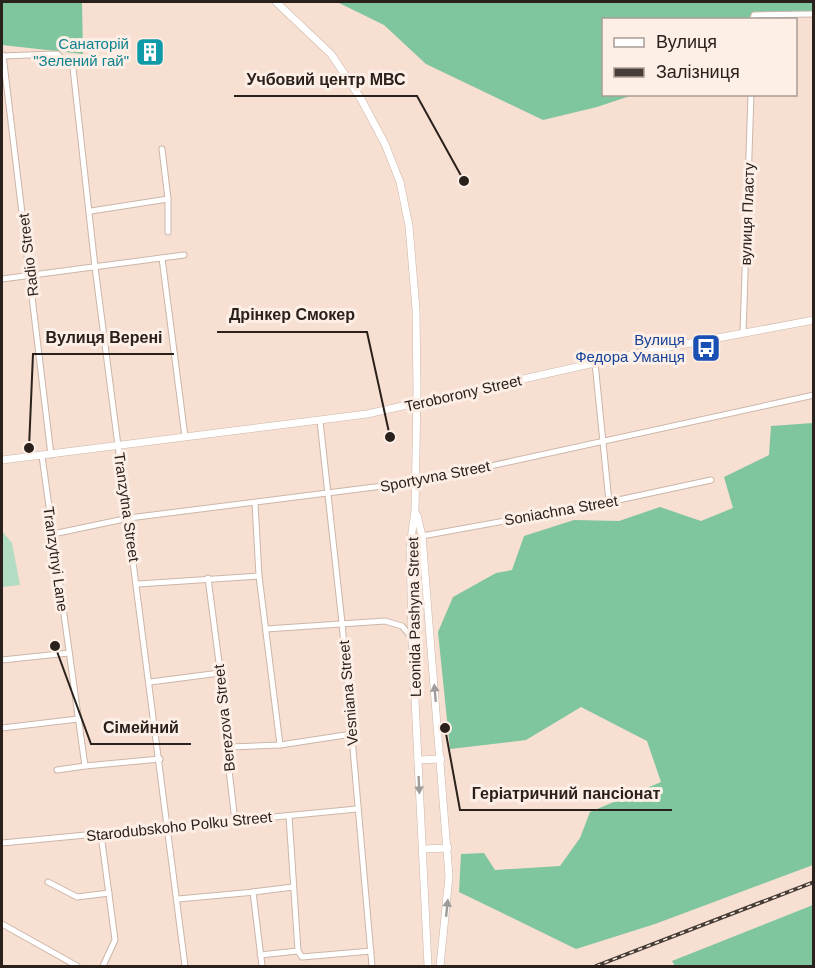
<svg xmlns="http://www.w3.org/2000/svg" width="815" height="968" viewBox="0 0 815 968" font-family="Arial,sans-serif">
<rect width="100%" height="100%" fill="#f7dfd2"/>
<path fill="#b2ddc3" d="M2,531L12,543L20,585L2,587Z"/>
<g fill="#7fc59d">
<path d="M2,2H82L83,54L2,45Z"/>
<path d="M337,2H813L814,14H753L746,20H604V94L633,95L597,107L543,120L426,64L384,25Z"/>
<path d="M813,423V865L655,924L576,949L459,892L461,854L484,853L495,870L560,866L580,838L590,812L661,782L647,741L581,707L526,740L450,749L438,632L453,597L496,573L512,570L524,536L574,520L619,521L660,507L701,521L733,508L724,477L769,455L771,426Z"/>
<path d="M813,905V966H675L672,961Z"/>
</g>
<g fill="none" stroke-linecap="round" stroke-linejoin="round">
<g stroke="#cdb6a9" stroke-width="7">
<g id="street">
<path d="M753,20L754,15L814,14"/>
<path d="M3,55L51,455"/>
<path d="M2,56L57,54L73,68L95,267L185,966"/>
<path d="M168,199V232"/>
<path d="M91,211L168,199L162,149"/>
<path d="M162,258L185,437"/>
<path d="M2,279L184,255"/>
<path d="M743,333L751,94"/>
<path d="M595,363L609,502"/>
<path d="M320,421L342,623L372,966"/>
<path d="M42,456L85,766L160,759"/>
<path d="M255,503L259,576L280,745"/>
<path d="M53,534L129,518L422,481L814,395"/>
<path d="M411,538L609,502L711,480"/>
<path d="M208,578L230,747L227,753L235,821"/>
<path d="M138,584L259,576"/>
<path d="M266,629L385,621L402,626L412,638"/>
<path d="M2,660L69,653"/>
<path d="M150,682L220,673"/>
<path d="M2,728L78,719"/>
<path d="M230,747L280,745L352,734"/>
<path d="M57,770L85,766"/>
<path d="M101,834L115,940L103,966"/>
<path d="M2,843L357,809"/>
<path d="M48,882L77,897L109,893"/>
<path d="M178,899L255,892"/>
<path d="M2,924L77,966"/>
<path d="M298,951L302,957L371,951"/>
<path d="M260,955L298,951L289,816"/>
<path d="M262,966L253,892L293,887"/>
</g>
</g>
<g stroke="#cdb6a9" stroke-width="8">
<g id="secondary">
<path d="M276,2L331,54L361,99L385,144L400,182L409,226L416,309L417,391L415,510L410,547L412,638L428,966"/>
<path d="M2,460L367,414L653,350L814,320"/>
<path d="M417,515L422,536L449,876L440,966"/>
<path d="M418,760L441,759"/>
<path d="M423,849L448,848"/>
</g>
</g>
<use href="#street" stroke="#fff" stroke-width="5"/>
<use href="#secondary" stroke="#fff" stroke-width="7"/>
<g stroke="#473c36" stroke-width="4">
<path id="rail" d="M596,966L814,882"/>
</g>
<use href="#rail" stroke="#fdeee6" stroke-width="1.5" stroke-dasharray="4.5" stroke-linecap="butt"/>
</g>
<defs><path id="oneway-solid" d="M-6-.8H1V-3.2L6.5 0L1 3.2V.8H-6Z" transform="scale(1.5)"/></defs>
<g fill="#9f9b99">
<use href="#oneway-solid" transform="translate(435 693) rotate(-95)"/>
<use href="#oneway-solid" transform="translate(419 785) rotate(87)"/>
<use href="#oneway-solid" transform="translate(447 908) rotate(-84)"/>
</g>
<defs>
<g id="building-square" transform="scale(1.5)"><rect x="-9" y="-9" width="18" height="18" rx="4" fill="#0f9aa8" stroke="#fdeee6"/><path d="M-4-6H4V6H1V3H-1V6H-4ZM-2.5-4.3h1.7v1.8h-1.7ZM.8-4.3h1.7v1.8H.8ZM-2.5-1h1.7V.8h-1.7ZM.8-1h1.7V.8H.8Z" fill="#fff"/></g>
<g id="bus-square" transform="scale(1.5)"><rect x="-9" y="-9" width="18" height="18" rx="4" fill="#1a4fb4" stroke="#fdeee6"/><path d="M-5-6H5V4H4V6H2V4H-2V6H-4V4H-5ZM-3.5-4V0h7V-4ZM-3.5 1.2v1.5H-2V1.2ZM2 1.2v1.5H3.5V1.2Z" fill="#fff"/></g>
</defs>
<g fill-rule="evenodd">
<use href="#building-square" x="150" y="52"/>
<use href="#bus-square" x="706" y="348"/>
</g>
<g text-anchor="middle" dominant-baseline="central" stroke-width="6" stroke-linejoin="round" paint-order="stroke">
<g font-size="15" fill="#0d838f" stroke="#fdeee6" text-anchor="end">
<text x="129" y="43">Санаторій<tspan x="129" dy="17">"Зелений гай"</tspan></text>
</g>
<g font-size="15" fill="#2a211c" stroke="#fdeee6">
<text transform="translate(747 214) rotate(-88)">вулиця Пласту</text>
<text transform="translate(28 255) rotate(-97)">Radio Street</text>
<text transform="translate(463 393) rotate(-13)">Teroborony Street</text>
<text transform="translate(435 476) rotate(-11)">Sportyvna Street</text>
<text transform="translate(127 507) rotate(82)">Tranzytna Street</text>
<text transform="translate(561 510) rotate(-10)">Soniachna Street</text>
<text transform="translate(56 559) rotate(82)">Tranzytnyi Lane</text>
<text transform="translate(414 617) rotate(-91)">Leonida Pashyna Street</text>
<text transform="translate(348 693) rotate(-95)">Vesniana Street</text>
<text transform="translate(224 718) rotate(-96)">Berezova Street</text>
<text transform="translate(179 826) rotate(-6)">Starodubskoho Polku Street</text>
</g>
<g font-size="15" fill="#164399" stroke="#fdeee6" text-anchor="end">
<text x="685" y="339">Вулиця<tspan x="685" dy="17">Федора Уманця</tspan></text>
</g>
</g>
<path fill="none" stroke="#2a211c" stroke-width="2" d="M464 181L417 96H234M390 437L367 332H217M29 448L33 354H174M55 646L91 744H191M445 728L460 810H672"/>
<g fill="#2a211c" stroke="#fdeee6" stroke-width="2">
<circle cx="464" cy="181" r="6"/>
<circle cx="390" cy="437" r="6"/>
<circle cx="29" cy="448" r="6"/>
<circle cx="55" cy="646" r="6"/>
<circle cx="445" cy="728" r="6"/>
</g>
<g font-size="16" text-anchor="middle" font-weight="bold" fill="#2a211c" stroke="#fdeee6" stroke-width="6" stroke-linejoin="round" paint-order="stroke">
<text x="326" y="85">Учбовий центр МВС</text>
<text x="292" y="320">Дрінкер Смокер</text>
<text x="104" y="343">Вулиця Верені</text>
<text x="141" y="733">Сімейний</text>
<text x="566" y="799">Геріатричний пансіонат</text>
</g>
<rect width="815" height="968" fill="none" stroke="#2a211c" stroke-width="6"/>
<rect x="602" y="18" width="195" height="78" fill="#fdeee6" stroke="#a99c95" stroke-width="1.5"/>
<rect x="614" y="38" width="30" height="9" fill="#ffffff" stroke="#a99c95" stroke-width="1.5"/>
<text x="656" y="48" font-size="18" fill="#2a211c">Вулиця</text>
<rect x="614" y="68" width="30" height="9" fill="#473c36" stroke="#a99c95" stroke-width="1.5"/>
<text x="656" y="78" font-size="18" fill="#2a211c">Залізниця</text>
</svg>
